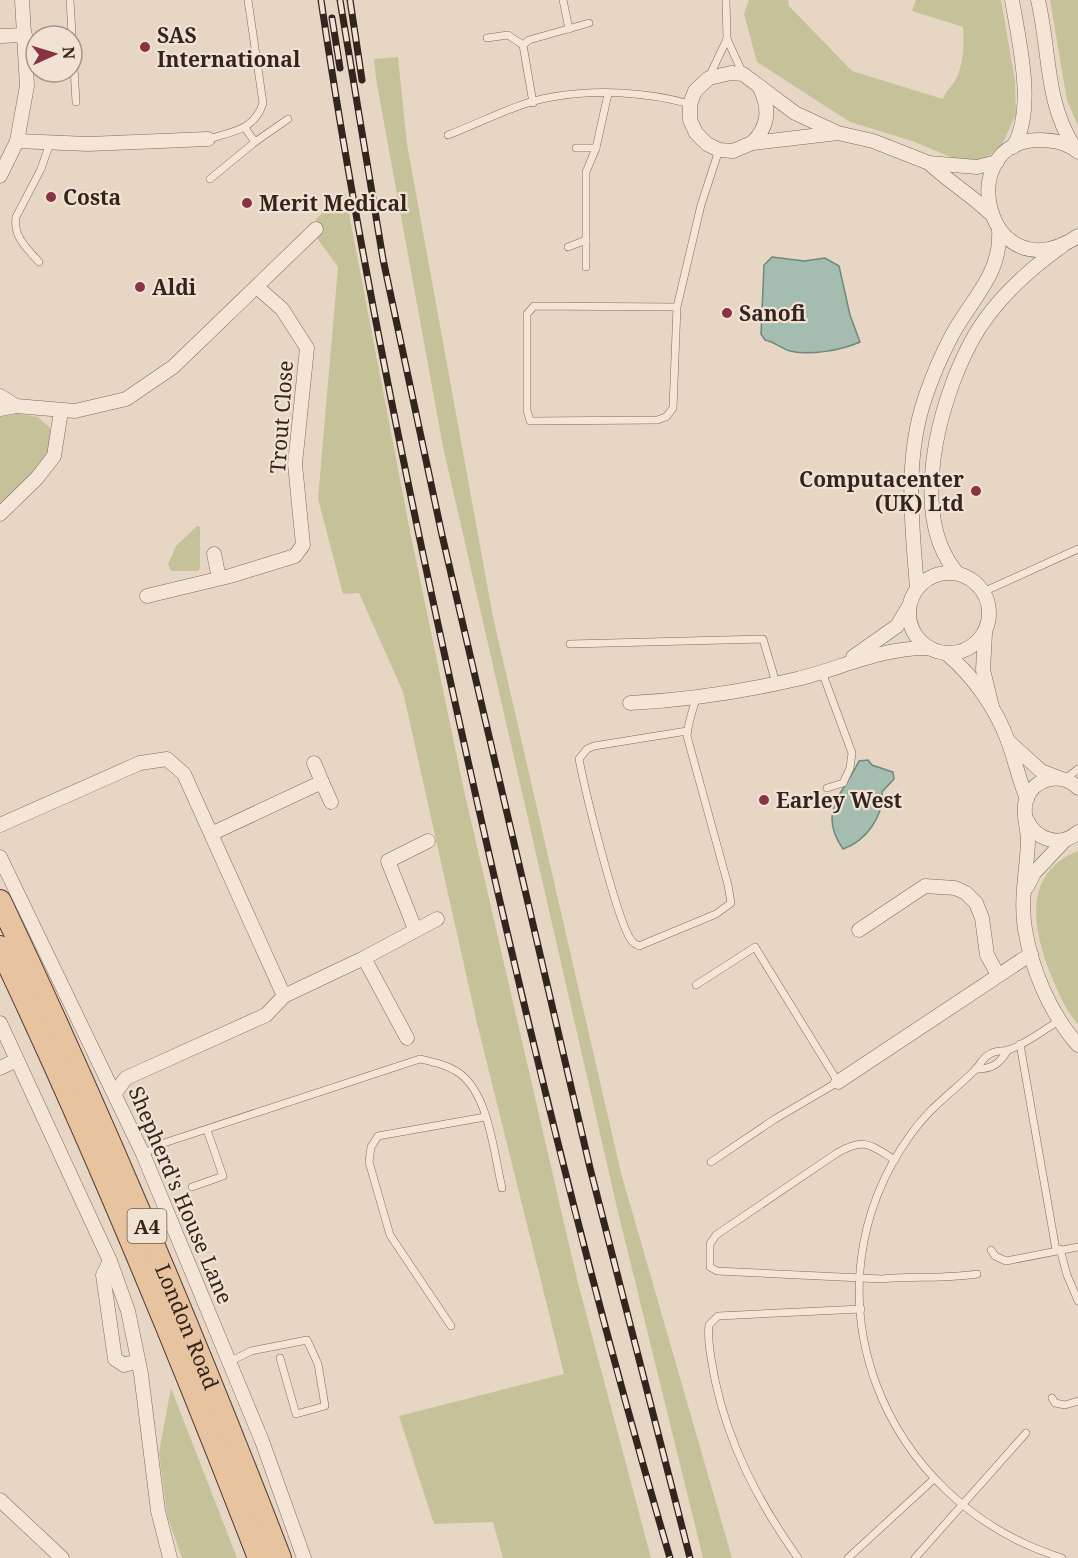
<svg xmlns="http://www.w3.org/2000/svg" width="1078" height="1558" viewBox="0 0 1078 1558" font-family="'Noto Serif',serif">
<rect width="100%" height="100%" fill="#e8d6c4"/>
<g fill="#c5c299">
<path d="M749,0H788L789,6L852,71L943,99C946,90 952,87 956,79C964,62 964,46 963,27L912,11L916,0H1001L1015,81L1016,114L1001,147L979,163L963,162L912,141L850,122L757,62L744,14Z"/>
<path d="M1050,0H1078V126L1067,100Z"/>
<path d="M398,57L407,144L493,617L621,1173L732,1558H703L618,1212L443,447L376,79L374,59Z"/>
<path d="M345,193L410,531L463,786L577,1279L651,1558H503L493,1522L434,1524L399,1416L564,1374L477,1023L403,692L359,593L343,594L318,499L338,267L317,238L316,219Z"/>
<path d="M7,412L38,417L50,428L49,450L28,479L0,505V414Z"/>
<path d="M197,526L200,527V568L198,571H171L168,564L176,546Z"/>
<path d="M1078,851V1024C1066,1011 1060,996 1053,980C1034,935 1019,874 1078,851Z"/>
<path d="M171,1388L237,1558H182L167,1515L159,1452Z"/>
</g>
<g fill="#a5bcb1" stroke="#6d897d" stroke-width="1.5">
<path d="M772,257L804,261L825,258L839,266L850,315L860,342C842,350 810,356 790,351C782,349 775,342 765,340L761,334L764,265Z"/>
<path d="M868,760L872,765L893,772L894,779L882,792C884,816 866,841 843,849C817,812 843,794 859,761Z"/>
</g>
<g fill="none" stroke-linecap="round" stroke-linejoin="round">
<g stroke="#81695d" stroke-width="8">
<g id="lane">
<path d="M70,0L76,102"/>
<path d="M563,0L569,29"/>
<path d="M487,38L508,35L523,45L533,103"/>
<path d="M727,39L743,74"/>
<path d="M523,45L529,40L589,23"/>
<path d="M709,77L727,39L726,0"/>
<path d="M245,128L255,142L288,119"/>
<path d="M448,135C480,123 519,102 552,97C597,89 647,92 690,104"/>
<path d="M208,139C231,132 255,130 263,103L248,0"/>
<path d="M576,148H596"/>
<path d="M210,179L255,142"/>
<path d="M568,247L586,240"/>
<path d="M39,262C27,248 13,237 16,217L41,169L50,143"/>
<path d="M586,267V172L596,148L608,94"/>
<path d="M677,307L534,306L527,314V410L530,421L657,420L666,417L673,408L677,307L701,205L719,150"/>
<path d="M983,592L1078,549"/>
<path d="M570,644L763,639L776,683"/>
<path d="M822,672L852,753L850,768L843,783L827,788"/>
<path d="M687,731L594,746L587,749L579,759C584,786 618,926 632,941C633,943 637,945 639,946L716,914L731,903L728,885L687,736C688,723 692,712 696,699"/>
<path d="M1064,780L1078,769"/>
<path d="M696,985L755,947L838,1082L775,1119L711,1162"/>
<path d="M1059,1021C1043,1030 1025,1045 1008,1050C1001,1052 996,1050 990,1054C982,1058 981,1064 975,1070C952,1093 931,1106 911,1134C797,1292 882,1502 1062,1558"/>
<path d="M1020,1044L1056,1250"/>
<path d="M976,1069C993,1069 999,1064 1008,1050"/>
<path d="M143,1154L164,1143L420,1059C433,1062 448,1065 459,1073C489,1094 494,1154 502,1188"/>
<path d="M895,1160C870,1145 865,1137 837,1153L716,1235L710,1244V1267L717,1271L882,1279C914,1276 946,1279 977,1274"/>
<path d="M192,1187L223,1176L207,1130"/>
<path d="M1060,1249L1067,1275L1078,1301"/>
<path d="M991,1250L995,1256L1006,1261L1078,1247"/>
<path d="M451,1326L390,1235L369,1162L371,1147L378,1136L485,1117"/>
<path d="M229,1362L251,1351L307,1340L318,1364L325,1406L296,1414L280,1358"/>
<path d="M1052,1398L1055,1403L1065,1405L1078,1401"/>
<path d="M798,1558C759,1503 729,1446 715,1380C712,1362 707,1343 709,1325L718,1316L861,1309"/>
<path d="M848,1558L934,1479"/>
<path d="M915,1558L1026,1433"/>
</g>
</g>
<g stroke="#81695d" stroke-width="15">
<g id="street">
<path d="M1012,0C1019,42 1036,110 1013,147"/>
<path d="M1038,0C1050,50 1045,104 1075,148"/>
<path d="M0,36L25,35"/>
<path d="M838,133L752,143L733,151L719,150L707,144L696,133L690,120V104L695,91L709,78L731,73L743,74L795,113L838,133L873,141L929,163L977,167L997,162"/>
<path d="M17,141L88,144L208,139"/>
<path d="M752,143C769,126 770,109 760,88"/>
<path d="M1078,152C1067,142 1054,140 1040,140C950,140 987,297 1078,236"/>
<path d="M929,163C949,182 970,194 990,213"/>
<path d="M0,176L17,141L27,86L22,0"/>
<path d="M0,396L16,406"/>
<path d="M0,409L16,406L75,411L126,399L173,367L316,229"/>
<path d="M0,514L37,478L54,456L61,411"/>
<path d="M214,554L219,578"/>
<circle cx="949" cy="613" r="40"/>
<path d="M957,573C908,515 939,402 971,342C992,303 1027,271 1062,246"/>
<path d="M917,588C912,524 904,460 925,398C932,377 942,354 952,335C972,298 1002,274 999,229"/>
<path d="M147,596L230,576L295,556L303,545L295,464L307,348L282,309L258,288"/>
<path d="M985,633L983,670L992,707"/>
<path d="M947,654C973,676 996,708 1008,741C1015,760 1019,780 1027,799"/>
<path d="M853,657L897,626L909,606"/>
<path d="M630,703C687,700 741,692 797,679C842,668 883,647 929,648"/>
<path d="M1008,741L1041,771L1059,778"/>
<path d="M314,763L322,782"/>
<path d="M1078,788C1062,771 1033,778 1026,800C1022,813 1028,828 1028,842C1027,870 1020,901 1025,929C1032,971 1050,1013 1078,1045"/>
<path d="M1027,820C1036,840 1061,848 1078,832"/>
<path d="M0,825L140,763L167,759L184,774L284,996L266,1015L126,1078L115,1093"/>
<path d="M213,833L322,782L331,802"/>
<path d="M0,857L143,1154L262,1441L304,1558"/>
<path d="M1027,887L1034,873L1065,840"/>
<path d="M415,929L388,861L428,841"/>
<path d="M859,930L925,886L955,888L966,893L976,903L982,918L987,955L998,975"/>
<path d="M284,996L364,958"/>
<path d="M0,1023L110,1261L128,1311L141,1374L158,1511L170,1558"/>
<path d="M407,1038L364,958L437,919"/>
<path d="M0,1068L17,1060"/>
<path d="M838,1082L1031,954"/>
<path d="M110,1261L103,1275L115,1359L124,1365L138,1361"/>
<path d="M0,1500L62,1558"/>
</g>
</g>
<g stroke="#4f3930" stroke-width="24">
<g id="primary">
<path id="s1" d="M0,901C102,1117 194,1336 280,1558"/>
<path d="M0,947C95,1147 179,1351 259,1558"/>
</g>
</g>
<use href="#lane" stroke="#f4e5d6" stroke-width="7"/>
<use href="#street" stroke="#f4e5d6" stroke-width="14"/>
<use href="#primary" stroke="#e7c3a0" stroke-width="22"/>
<g stroke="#32251f" stroke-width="7">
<g id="rail">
<path d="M321,0C357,244 407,485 460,725C522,1005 589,1283 670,1558"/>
<path d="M340,0L383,259L442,535L590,1168L690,1558"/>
<path d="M350,0L362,80"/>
<path d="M332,18L340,68"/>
</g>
</g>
<use href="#rail" stroke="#f1e2d3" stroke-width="4.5" stroke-dasharray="14" stroke-linecap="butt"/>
</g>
<g fill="#883445" stroke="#f1e2d3" stroke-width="2">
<circle cx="145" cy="47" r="6"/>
<circle cx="51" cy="197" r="6"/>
<circle cx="247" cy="203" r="6"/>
<circle cx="140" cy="287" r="6"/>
<circle cx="727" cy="313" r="6"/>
<circle cx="976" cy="491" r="6"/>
<circle cx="764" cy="800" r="6"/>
</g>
<g text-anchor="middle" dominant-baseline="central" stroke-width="4.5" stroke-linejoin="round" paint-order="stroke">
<rect fill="#f1e2d3" stroke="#6b5e55" stroke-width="1.5" x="127.5" y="1209" width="39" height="34" rx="4.5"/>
<g font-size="20" font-weight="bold" fill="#32251f">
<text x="147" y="1226">A4</text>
</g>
<g font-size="21" font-weight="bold" fill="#32251f" stroke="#f1e2d3" text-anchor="start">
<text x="157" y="35">SAS<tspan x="157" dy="24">International</tspan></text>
<text x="63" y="197">Costa</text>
<text x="259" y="203">Merit Medical</text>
<text x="152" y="287">Aldi</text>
<text x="739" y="313">Sanofi</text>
<text x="964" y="479" text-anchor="end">Computacenter<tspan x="964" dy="24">(UK) Ltd</tspan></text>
<text x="776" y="800">Earley West</text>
</g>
<g font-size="21" fill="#32251f" stroke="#f1e2d3">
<text transform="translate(281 417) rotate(-86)">Trout Close</text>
<text transform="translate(181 1195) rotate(67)">Shepherd's House Lane</text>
<text stroke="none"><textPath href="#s1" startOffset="465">London Road</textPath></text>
</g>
</g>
<g transform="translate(54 54) rotate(86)"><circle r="28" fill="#f1e2d3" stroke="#a5968b" stroke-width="1.5"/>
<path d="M0-4.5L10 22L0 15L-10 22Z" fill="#883445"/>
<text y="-9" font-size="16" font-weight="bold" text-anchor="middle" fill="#32251f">N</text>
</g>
</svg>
